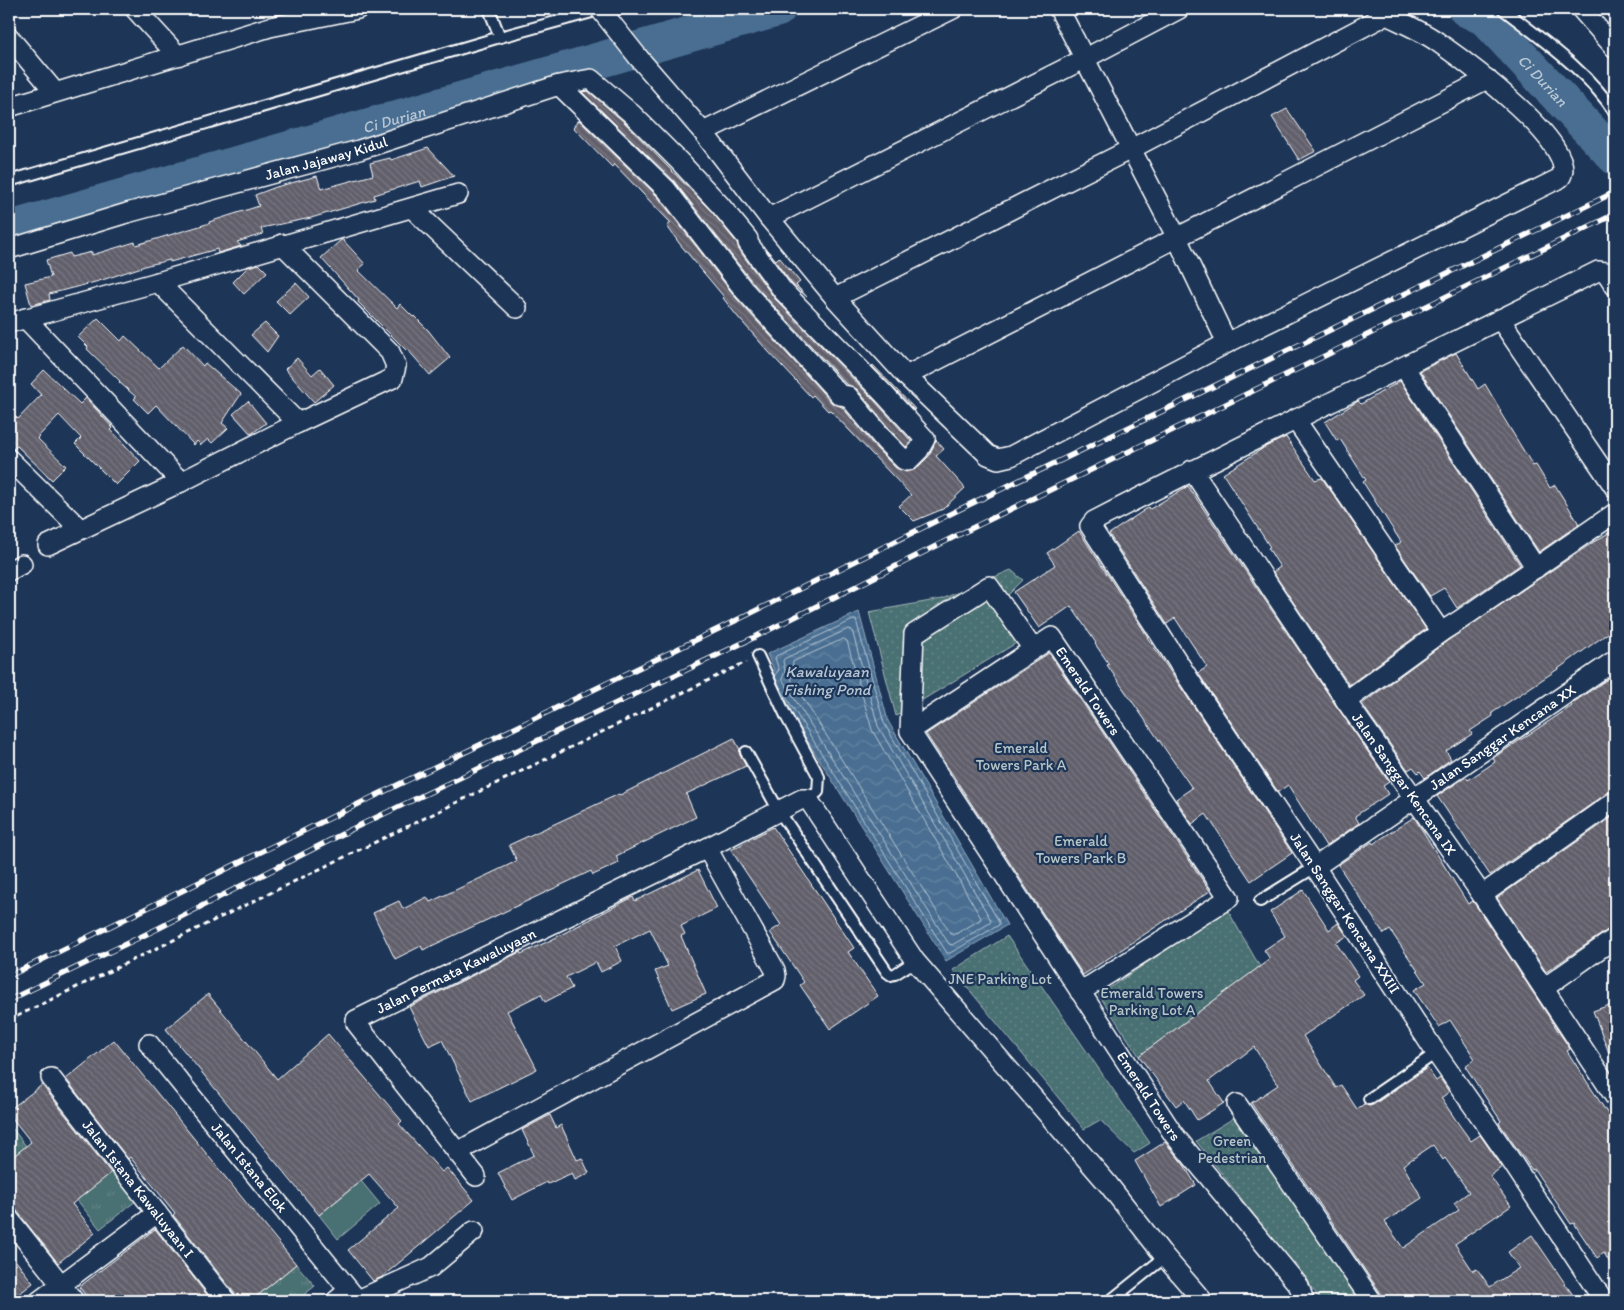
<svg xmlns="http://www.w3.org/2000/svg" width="1624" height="1310" viewBox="0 0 1624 1310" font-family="Itim,sans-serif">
<defs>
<pattern id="grass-tufts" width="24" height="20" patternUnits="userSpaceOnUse" patternTransform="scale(1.25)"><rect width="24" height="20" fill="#496f72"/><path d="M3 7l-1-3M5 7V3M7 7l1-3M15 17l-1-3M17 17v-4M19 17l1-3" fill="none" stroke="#648587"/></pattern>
<pattern id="park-dots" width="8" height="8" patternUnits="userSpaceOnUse" patternTransform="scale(1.25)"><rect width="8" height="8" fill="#496f72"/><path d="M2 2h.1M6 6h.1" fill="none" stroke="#648587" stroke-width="1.8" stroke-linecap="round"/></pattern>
<pattern id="water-waves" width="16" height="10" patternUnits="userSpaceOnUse" patternTransform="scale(1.25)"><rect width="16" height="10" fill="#496e91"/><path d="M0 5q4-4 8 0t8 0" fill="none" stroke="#6484a2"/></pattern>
<pattern id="building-back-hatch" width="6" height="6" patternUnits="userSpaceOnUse" patternTransform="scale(1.25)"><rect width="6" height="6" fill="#615f6b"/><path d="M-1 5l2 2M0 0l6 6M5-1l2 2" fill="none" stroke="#797781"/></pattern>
</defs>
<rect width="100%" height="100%" fill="#1d3557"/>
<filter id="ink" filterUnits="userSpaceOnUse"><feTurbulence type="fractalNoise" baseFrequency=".02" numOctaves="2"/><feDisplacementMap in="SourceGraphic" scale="10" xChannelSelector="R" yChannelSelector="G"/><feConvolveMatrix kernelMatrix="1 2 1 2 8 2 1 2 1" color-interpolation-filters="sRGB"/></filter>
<g filter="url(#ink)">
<g fill="url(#grass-tufts)" stroke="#a4b7b8">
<path d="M9,1124L26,1146L9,1160Z"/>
<path d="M114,1170L137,1200L100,1229L77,1200Z"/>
<path d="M296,1264L315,1286L296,1301H251Z"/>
</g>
<g fill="url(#park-dots)" stroke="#a4b7b8">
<path d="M1011,570L1023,580L998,605L1023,639L896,716L869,612L942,599Z"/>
<path d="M1227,909L1260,967L1139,1056L1099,995Z"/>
<path d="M1007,936L1150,1143L1134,1153L1100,1120L1084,1129L953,970Z"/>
<path d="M1237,1116L1363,1301H1322L1196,1141Z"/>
</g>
<path fill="#496f72" stroke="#a4b7b8" d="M361,1181L380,1204L338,1239L319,1215Z"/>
<path fill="url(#water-waves)" stroke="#92a8bd" d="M859,612L888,721L1007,925L946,961L766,675L774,670L767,654Z"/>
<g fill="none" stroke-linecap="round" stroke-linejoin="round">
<g stroke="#b6c5d3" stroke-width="1">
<path d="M849,629L852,630L878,726L991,920L990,923L952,945L949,944L782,679L785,671L783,661L784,659Z"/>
<path d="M844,639L847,641L872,730L981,918L980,920L954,935L951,934L791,679L793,662Z"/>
<path d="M774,676L779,670L775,658L776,656L853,620H856L884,723L999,922V925L950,953H947L779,686"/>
</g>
<g stroke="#496e91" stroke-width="36">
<path id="s1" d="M1466,9L1485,18L1615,157"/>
<path id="s2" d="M9,229L778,9"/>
</g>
</g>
<g fill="url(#building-back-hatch)" stroke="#fff" fill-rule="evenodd">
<path d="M588,91L624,122L712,212L737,243L739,250L775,299L875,401L911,441L906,447L893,433L857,389L846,384L753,283L674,181L582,92Z"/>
<path d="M1287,109L1316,151L1299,160L1272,117Z"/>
<path d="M579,120L658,197L736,298L832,403L842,407L876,448L896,468L906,472L916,469L929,456L936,440L944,449L936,456L965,488L943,509L914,521L899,506L911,495L830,410L828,411L813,395L811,397L767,350L737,316L723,298L724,297L679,243L667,226L671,223L614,164L612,167L573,127Z"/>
<path d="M428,148L454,176L422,187L420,181L374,195L375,199L311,218L261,228L263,234L237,242L241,246L218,253L217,249L170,262V260L148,265L99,281L49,294L50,300L31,305L25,283L51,277L46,260L70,253L71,257L92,252V255L135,242L136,245L210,223L209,222L259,206L255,195L276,187L317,176L321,189L373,175L370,163L390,158L391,160Z"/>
<path d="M341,240H343L365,264L358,270L397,308L400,304L413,317L414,316L428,330L450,358L430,375L408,350L407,351L358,302L359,300L321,258Z"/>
<path d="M767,250L776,260L779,257L800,282L796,285L807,297L792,284Z"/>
<path d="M259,264L267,272L244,294L233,282L248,267Z"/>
<path d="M296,283L309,297L290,315L276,301Z"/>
<path d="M98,318L121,341L125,336L159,368L183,345L203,366L205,363L241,394L222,423L228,428L212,443L208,439L201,445L197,441L194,445L156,405L148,413L134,399L136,397L119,382L120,381L87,349L88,347L78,337Z"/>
<path d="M265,323L278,336L267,352L251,335Z"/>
<path d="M1456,353L1478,389L1485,384L1501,411L1500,412L1533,466L1536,465L1550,488L1555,485L1579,524L1539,552L1420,371Z"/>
<path d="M297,358L312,375L320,368L334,385L314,402L285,369Z"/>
<path d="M873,365L915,409L914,410L872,366Z"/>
<path d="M44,370L80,404L86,398L113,428L111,430L140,461L116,485L75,444L81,438L59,415L37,438L66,466L52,480L17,446L14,449L9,448V410L18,419L41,395L31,384Z"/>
<path d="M1400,381L1520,565L1457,608L1444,588L1430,596L1395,546L1401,542L1363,482L1366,480L1340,439L1337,441L1325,422L1358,401L1361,404Z"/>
<path d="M248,401L266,423L251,434L233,414Z"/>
<path d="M1286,437L1315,480L1322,478L1426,629L1349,685L1273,572L1280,567L1268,548L1270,547L1223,474L1265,447Z"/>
<path d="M1188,486L1337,707L1389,782L1383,786L1388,794L1355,816L1359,823L1326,846L1288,785L1278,792L1198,673L1207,667L1175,618L1167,624L1109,534L1149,507L1150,509Z"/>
<path d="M1615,529V628L1558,669L1492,713L1493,716L1470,731L1472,734L1446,751L1451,759L1425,778L1420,771L1418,773L1413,767L1408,770L1362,704L1447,641L1592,543Z"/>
<path d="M1079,531L1148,637H1147L1292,853L1251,881L1206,814L1192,824L1176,799L1192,788L1107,665L1109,664L1095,644L1096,643L1071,606L1039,628L1014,592L1055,565L1047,553Z"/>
<path d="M1049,653L1210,891L1083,975L926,734Z"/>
<path d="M1615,674V790L1609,792L1490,875L1437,796L1466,777L1468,780L1495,762L1493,758L1572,706L1571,704Z"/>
<path d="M734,738L740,750V755L746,766L686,794L696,817L616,856L619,863L593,875L591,871L423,950L421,946L395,959L373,913L399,901L403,909L427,897L430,902L517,861L509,845L619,794L620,795Z"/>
<path d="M1615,815V927L1609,929L1546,972L1497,898Z"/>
<path d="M1414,817L1468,904L1473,901L1570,1049L1567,1051L1615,1125V1271L1604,1253L1597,1258L1574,1223L1571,1224L1534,1169L1532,1170L1499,1123L1501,1121L1465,1066L1475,1059L1450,1020L1439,1027L1414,990L1426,983L1390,930L1384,934L1338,865L1372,842L1373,844Z"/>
<path d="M773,827L854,948L848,952L878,996L830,1029L800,985L804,982L770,932L781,925L731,850Z"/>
<path d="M698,870L717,908L681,926L685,934L681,936L706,994L672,1009L655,971L668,966L650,929L615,946L622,961L601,972L596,962L566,977L572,988L545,1002L541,994L507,1011L537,1069L472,1101L442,1040L429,1046L409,1007L520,952L521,954L549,941L633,897L635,901Z"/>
<path d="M1303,890L1329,930L1338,923L1347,936L1336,943L1358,976L1353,980L1364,995L1303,1036L1336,1088L1341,1085L1357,1109L1364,1104L1369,1106L1373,1105L1427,1068L1436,1081L1440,1078L1449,1092L1441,1098L1460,1126L1471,1141L1480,1135L1502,1167L1490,1176L1511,1206L1455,1244L1473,1271L1477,1269L1490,1287L1519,1268L1508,1252L1532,1235L1577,1301H1386L1251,1103L1278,1085L1254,1047L1209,1081L1224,1103L1197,1120L1184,1100L1176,1106L1139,1056L1270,959L1264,950L1285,936L1270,912ZM1433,1145L1443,1160L1445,1158L1469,1192L1454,1203L1459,1210L1403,1248L1385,1222L1422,1198L1403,1165Z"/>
<path d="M208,994L277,1079L328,1034L402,1121L399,1124L442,1172L447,1168L474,1200L382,1277L373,1281L348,1250L399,1208L369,1174L319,1215L166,1029Z"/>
<path d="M1615,1003V1066H1614L1593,1011Z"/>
<path d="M114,1040L296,1264L251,1301H237L235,1294L173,1215L175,1213L130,1157L128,1159L66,1079Z"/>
<path d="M42,1085L111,1173L72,1204L95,1233L58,1263L9,1201V1160L31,1142L9,1114V1110Z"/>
<path d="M550,1115L556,1128L561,1125L577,1160L582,1158L589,1173L575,1180L572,1173L548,1184L547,1182L512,1200L498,1173L534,1155L522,1130Z"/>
<path d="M1165,1142L1184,1165L1196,1185L1161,1207L1135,1161Z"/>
<path d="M155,1229L212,1301H90L79,1287Z"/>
<path d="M9,1252L33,1283L10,1301H9Z"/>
</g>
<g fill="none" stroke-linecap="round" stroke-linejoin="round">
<g stroke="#fff" stroke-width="14">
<g id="service">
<path d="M489,9L500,37"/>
<path d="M1503,9C1541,39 1589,72 1615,113"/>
<path d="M9,181L500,37L603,9"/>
<path d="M758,656L786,716L819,777L818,792L808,799"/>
<path d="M746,752L779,811L887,972L891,975L895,974L915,961"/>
<path d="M1260,901L1315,867"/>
<path d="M1369,1099L1436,1053"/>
<path d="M1121,1294L1127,1301"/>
<path d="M1110,1301L1165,1257"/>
</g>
</g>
<g stroke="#fff" stroke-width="22">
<g id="minor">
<path d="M135,9L178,56"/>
<path d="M1059,9L1177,238L1227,343"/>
<path d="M1581,9L1615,48"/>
<path d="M9,37L55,92"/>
<path d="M638,57L703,132L769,218L835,298L906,376L988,455L998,459L1011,456L1227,343L1560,178C1583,148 1462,59 1439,43C1420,29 1396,21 1376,9"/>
<path d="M9,107L270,27L358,9"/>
<path d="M703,132L953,9"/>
<path d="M412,208L517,308"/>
<path d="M769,218L1086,58L1179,9"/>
<path id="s3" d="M9,249L127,213L359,150L559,85L591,79L632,114L680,162L720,205L748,239V243L783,291L883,393L925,439L919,450L908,461L904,460L885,441L848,396L840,395L744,290L666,189L559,85"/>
<path d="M158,282L298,423"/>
<path d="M835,298L1131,149L1386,15"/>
<path d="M25,318L181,482"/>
<path d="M1500,319L1615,488"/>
<path d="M9,323L158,282L458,194"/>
<path d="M1404,367L1536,568"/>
<path d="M906,376L1487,79"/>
<path d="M1295,419L1441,632"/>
<path d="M9,459L80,529"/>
<path id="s4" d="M1192,470L1346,701L1482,895L1615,1097"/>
<path d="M48,545L181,482L298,423L393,378L396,366L390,352L282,244"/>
<path d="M9,571L22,564"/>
<path d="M1346,701L1441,632L1460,620L1615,513"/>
<path d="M910,731L914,634L989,586L1033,649"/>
<path id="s5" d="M1315,867L1615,660"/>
<path d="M1482,895L1615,801"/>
<path d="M1544,988L1615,938"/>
<path id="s6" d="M1080,992L1229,898L1052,637L910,731L1174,1135L1299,1286L1304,1301"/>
<path id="s7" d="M149,1044L349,1290"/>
<path id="s8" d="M51,1078L226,1301"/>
<path d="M1237,1104L1372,1301"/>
<path d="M457,1152L775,980L776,976L775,970L707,848"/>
<path id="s9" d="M476,1176L356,1023V1020L707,848L802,799H808L915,961L1108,1184L1165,1257L1203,1301"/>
<path d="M9,1219L74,1301"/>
<path d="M39,1301L157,1213"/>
<path d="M336,1301L349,1290L358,1300L431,1267L474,1231"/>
<path d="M1604,1301L1506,1153L1436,1053L1315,867L1198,693L1090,526L1094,521C1261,435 1430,354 1598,271L1606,272L1615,286"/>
</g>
</g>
<path stroke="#fff" stroke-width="3" stroke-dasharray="5 4" stroke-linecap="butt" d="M9,1020L746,662"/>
<use href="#service" stroke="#1d3557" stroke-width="10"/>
<use href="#minor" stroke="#1d3557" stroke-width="19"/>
<g stroke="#fff" stroke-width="5.5">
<g id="rail">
<path d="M9,976L342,812L741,618L956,511L1615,192"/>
<path d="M9,1000L159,928L350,830L753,638L966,531L1615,214"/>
</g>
</g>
<use href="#rail" stroke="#1d3557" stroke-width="4" stroke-dasharray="11" stroke-linecap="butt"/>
<g stroke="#fff" stroke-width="22" stroke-linecap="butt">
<path id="minor-bridge" d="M600,9L638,57"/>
</g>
<use href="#minor-bridge" stroke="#1d3557" stroke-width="19"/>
</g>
</g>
<g text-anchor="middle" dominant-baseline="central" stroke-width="4.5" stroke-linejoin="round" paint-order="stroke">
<g font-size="15" fill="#fff" stroke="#1d3557">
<text stroke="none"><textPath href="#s3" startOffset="330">Jalan Jajaway Kidul</textPath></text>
<text transform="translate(1088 691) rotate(56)">Emerald Towers</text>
<text stroke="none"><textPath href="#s5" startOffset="228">Jalan Sanggar Kencana XX</textPath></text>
<text stroke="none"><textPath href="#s4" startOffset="379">Jalan Sanggar Kencana IX</textPath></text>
<text transform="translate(1345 913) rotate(57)">Jalan Sanggar Kencana XXIII</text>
<text stroke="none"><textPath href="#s9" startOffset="309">Jalan Permata Kawaluyaan</textPath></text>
<text stroke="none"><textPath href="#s6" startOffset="1098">Emerald Towers</textPath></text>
<text stroke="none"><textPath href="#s7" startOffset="159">Jalan Istana Elok</textPath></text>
<text stroke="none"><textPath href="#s8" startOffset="141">Jalan Istana Kawaluyaan I</textPath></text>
</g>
<g font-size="15" fill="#b6c5c7" stroke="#1d3557">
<text x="1021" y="748">Emerald<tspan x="1021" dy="17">Towers Park A</tspan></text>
<text x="1081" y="841">Emerald<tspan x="1081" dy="17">Towers Park B</tspan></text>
<text x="1000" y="979">JNE Parking Lot</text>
<text x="1152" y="993">Emerald Towers<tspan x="1152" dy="17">Parking Lot A</tspan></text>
<text x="1232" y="1141">Green<tspan x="1232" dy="17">Pedestrian</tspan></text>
</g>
<g font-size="16" font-style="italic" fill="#b6c5d3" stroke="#1d3557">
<text stroke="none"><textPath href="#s1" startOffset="106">Ci Durian</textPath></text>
<text stroke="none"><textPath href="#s2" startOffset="400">Ci Durian</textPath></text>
<text x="827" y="671">Kawaluyaan<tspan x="827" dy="18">Fishing Pond</tspan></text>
</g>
</g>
<rect width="1624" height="1310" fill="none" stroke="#1d3557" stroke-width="30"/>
<rect x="15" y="15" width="1594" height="1280" fill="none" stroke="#fff" stroke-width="2" filter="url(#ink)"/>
</svg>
